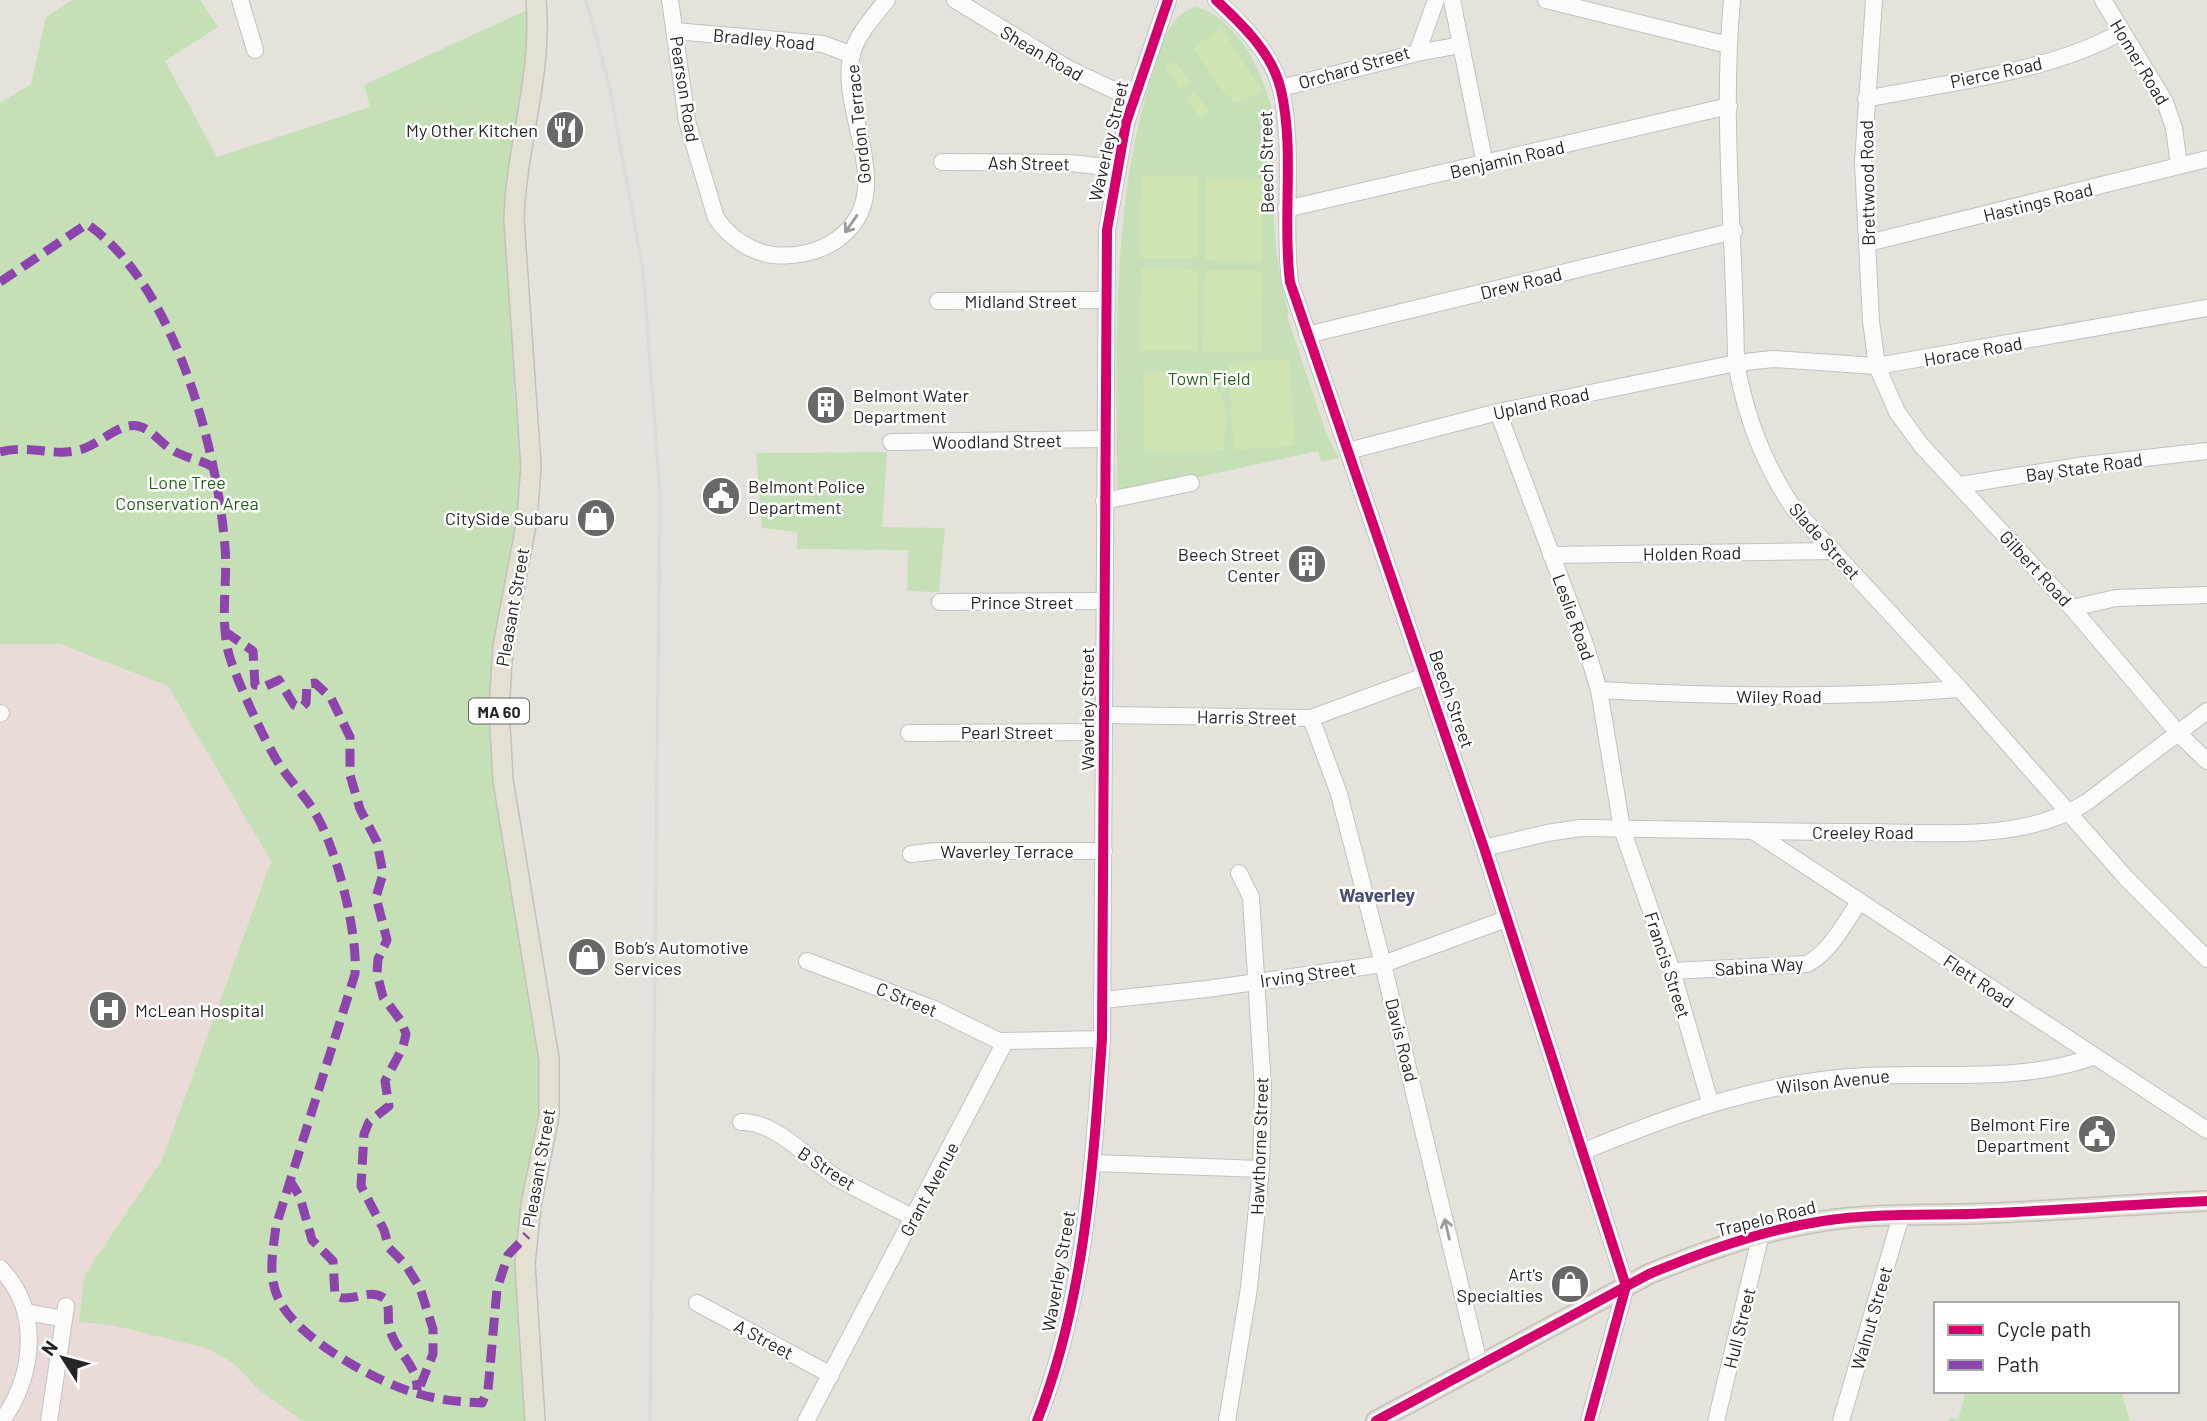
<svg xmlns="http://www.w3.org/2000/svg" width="2207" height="1421" viewBox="0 0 2207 1421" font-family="Barlow,sans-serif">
<rect width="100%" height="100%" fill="#e5e2dc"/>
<path fill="#ebdbd8" d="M0,644H60L168,686L271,861L162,1160L84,1276L79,1322L111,1325L206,1348L233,1363L261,1392L303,1421H0Z"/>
<g fill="#c5e0b6">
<path d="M72,0H200L218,27L165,61L217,157L370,107L364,85L527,10L526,76L509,165L505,220L515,363L514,394L521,439L522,480L516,535L497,632L490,708L495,781L541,1074L538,1131L517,1249V1304L525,1421H303L261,1392L233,1363L206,1348L111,1325L79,1322L84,1276L162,1160L271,861L168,686L60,644H0V103L31,84L46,17Z"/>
<path d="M1197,7C1241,21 1264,76 1274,117C1274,184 1269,247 1289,313L1287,316L1326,433L1339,458L1321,462L1318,451L1117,495C1117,351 1109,207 1154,68C1162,45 1169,12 1197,7Z"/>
<path d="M887,452L882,527L945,528L939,592L907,591L908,550L797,549V532L762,528L756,453Z"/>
<path d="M1966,1391H2121L2130,1421H1949L1950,1417L1958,1419Z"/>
</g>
<g fill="#cee4b3">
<path d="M1221,28L1263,92L1235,104L1227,93L1239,84L1224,93L1193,48Z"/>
<path d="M1175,61L1190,82L1180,89L1165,67Z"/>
<path d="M1195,91L1210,113L1200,119L1186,98Z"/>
<path d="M1141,176L1199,177L1198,258H1140Z"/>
<path d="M1206,179H1264L1262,261L1205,260Z"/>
<path d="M1141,269L1198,270L1197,351H1140Z"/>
<path d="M1205,271H1262L1261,352H1203Z"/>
<path d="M1289,359L1295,446L1234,450L1228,363Z"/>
<path d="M1188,370C1232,387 1227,409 1224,450L1145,452L1143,374Z"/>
</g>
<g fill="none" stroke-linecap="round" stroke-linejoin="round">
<g stroke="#c2c1c1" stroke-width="18">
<g id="minor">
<path d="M240,0L255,50"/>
<path d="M670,0L687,121L716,218C729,237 750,252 773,255C794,257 817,253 835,241C903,195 836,112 852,54C857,34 875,15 887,0"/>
<path d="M955,0L1069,69L1133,99"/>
<path d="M1216,0C1242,24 1273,54 1281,90C1295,151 1282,219 1290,282L1484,848L1626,1286L1589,1421"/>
<path d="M1452,0L1461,45"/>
<path d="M1546,0L1728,45"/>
<path d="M1732,0C1721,120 1735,243 1736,363C1746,417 1763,463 1794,509L1960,689L2126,878L2207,959"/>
<path d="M1874,0L1863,162L1871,321L1877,366L1897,412L1921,445L2072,608L2178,733L2207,761"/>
<path d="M2103,0L2165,102L2174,128L2179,166"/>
<path d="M675,31L823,44L852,55"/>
<path d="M1417,53L1461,45L1485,164"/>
<path d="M1281,88L1417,53L1436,0"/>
<path d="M1866,99C1948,82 2048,73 2121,32"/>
<path d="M942,162L1070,163L1116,168"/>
<path d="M1286,209L1729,106"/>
<path d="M1868,243L2207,159"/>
<path d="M938,301L1104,300"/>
<path d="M1307,335L1734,231"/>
<path d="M1498,412L1585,644L1599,690L1622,829L1672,971L1710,1102"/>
<path d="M891,442L1104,439"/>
<path d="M1348,451L1498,412L1736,363L1773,359L1877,366L2207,308"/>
<path d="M1961,485L2085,465L2207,451"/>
<path d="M1104,501L1191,483"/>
<path d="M1551,555L1834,551"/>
<path d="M940,602L1104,601"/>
<path d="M2072,608L2116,598L2207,595"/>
<path d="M1599,690C1719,697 1839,698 1960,689"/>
<path d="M0,714L1,713"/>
<path d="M1104,715L1311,718L1425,676"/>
<path d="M1311,718L1339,794L1383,964L1480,1367"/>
<path d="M909,733L1104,732"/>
<path d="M1753,831L2207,1130"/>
<path d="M1484,848L1547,833L1581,828C1676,829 1770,832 1864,832C1936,832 2023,843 2087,802L2207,711"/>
<path d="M911,854L936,851H1104"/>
<path d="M807,961L934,1009L999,1041L1102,1039"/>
<path d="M1672,971L1807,964C1830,952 1845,923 1859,902"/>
<path d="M1103,1000L1207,989L1383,964L1506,919"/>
<path d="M741,1122C776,1121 809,1160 837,1178C862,1192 889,1205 914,1218"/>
<path d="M1582,1152C1674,1114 1764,1081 1865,1076C1941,1072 2020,1083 2093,1057"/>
<path d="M1094,1163L1261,1169"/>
<path d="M0,1268C42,1311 34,1375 2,1421"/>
<path d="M697,1303L831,1375"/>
<path d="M26,1312L64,1319"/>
<path d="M49,1421L66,1306"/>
<path d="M806,1421L1005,1042"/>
<path d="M1037,1421C1085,1300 1093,1167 1102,1039L1107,230L1126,123L1168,0"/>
<path d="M1227,1421L1249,1288L1261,1169L1263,1088L1251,897L1239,873"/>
<path d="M1716,1421L1761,1234"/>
<path d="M1841,1421L1901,1216"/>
</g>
</g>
<g stroke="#c2c1bf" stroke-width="22">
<g id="major">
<path d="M535,1421L525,1264L531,1205L549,1116V1059L503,780L499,708L503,647L527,520L531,466L514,220C516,145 543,75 536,0"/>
<path d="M1376,1421L1649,1274C1705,1251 1763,1230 1823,1221C1879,1212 1937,1216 1993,1213C2065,1210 2136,1204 2207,1201"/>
</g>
</g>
<use href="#minor" stroke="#fbfbfa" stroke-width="16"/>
<use href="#major" stroke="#e4e1d3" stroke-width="19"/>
<path stroke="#dcdbdc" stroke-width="3.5" d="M586,0L609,85L643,270L660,493L650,1421"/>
<g stroke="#8e44ad" stroke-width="9" stroke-dasharray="18 9" stroke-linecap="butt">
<path d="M0,282L87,224C174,284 217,447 225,547C228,583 219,623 230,658C239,685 264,740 279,764C289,780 304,794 314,811C336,846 358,932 355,974L276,1226C273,1251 267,1276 279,1300C298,1339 377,1383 419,1394C440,1400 460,1402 482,1403L488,1390L497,1289L508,1255L527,1235"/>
<path d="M0,452C31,444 52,457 79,450C98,446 119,422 138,426C151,429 159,441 169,448C181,457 199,459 213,467"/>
<path d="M224,631L253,651L255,685L264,687L279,680L294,705L301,708L306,703L307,684L315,683L331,698L350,737V775L360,809L377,842L383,874L376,897L387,940L378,959L377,973L383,997L401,1021L406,1034L403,1047L385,1081L389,1106L369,1122L364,1134L361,1186L384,1230L389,1248L405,1264L420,1288L433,1329V1354L417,1394"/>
<path d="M289,1179L300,1197L312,1240L333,1261L335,1295C351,1305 367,1287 384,1298C391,1308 387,1314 389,1325C393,1351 418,1363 417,1390"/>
</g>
<g stroke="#fff" stroke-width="15">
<g id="cycleway">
<path d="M1216,0C1242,24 1273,54 1281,90C1295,151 1282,219 1290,282L1484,848L1626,1286L1589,1421"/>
<path d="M1037,1421C1085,1300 1093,1167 1102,1039L1107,230L1126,123L1168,0"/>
<path d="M1376,1421L1649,1274C1705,1251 1763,1230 1823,1221C1879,1212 1937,1216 1993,1213C2065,1210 2136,1204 2207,1201"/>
</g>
</g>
<use href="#cycleway" stroke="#d6006c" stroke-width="10"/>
</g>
<defs><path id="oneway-shaft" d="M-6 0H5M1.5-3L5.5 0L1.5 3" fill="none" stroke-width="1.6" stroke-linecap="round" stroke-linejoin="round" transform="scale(1.75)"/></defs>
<g stroke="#9b9b9b">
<use href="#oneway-shaft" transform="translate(851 224) rotate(125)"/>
<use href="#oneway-shaft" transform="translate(1447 1229) rotate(-103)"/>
</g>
<defs>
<g id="restaurant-disc" transform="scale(2.0125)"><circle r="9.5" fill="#696866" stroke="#fff"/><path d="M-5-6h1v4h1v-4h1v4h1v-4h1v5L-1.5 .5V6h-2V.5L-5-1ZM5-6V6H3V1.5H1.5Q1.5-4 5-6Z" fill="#fff"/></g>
<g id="building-disc" transform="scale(2.0125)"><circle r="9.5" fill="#696866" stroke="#fff"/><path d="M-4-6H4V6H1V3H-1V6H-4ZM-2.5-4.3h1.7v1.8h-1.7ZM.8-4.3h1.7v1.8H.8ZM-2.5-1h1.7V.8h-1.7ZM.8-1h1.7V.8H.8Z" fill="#fff"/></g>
<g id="civic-disc" transform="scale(2.0125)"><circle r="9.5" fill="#696866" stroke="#fff"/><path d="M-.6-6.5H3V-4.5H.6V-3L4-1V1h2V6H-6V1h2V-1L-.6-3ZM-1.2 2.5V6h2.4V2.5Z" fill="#fff"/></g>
<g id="shop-disc" transform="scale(2.0125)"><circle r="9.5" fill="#696866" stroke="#fff"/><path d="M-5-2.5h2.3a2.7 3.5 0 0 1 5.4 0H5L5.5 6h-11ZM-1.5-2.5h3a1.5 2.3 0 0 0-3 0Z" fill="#fff"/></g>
<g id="hospital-disc" transform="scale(2.0125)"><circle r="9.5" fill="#696866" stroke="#fff"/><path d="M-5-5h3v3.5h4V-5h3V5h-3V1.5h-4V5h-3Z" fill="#fff"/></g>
</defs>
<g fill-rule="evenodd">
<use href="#restaurant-disc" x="565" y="130"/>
<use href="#building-disc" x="826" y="405"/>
<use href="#civic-disc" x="721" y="496"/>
<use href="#shop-disc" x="596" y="518"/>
<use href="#building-disc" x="1307" y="564"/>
<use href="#shop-disc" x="587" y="957"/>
<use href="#hospital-disc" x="108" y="1010"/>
<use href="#civic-disc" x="2097" y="1134"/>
<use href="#shop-disc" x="1570" y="1284"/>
</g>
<g text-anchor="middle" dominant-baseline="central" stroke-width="5" stroke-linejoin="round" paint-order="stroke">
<rect fill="#fff" stroke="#676767" stroke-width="2" x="469" y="698.5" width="60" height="25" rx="5"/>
<g font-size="16" font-weight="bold" fill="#262626">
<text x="499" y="711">MA 60</text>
</g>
<g font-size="18" fill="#262626" stroke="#fff">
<text transform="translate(764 39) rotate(5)">Bradley Road</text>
<text transform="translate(1042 53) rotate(30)">Shean Road</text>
<text transform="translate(2140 62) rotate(59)">Homer Road</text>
<text transform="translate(1354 67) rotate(-16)">Orchard Street</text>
<text transform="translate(1996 72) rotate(-12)">Pierce Road</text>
<text transform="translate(685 89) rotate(81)">Pearson Road</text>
<text transform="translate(858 124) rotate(-96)">Gordon Terrace</text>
<text transform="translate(1108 141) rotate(-77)">Waverley Street</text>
<text transform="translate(1507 159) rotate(-13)">Benjamin Road</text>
<text transform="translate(1266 162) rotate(-91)">Beech Street</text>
<text transform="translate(1029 163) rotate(1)">Ash Street</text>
<text transform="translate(1867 183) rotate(-91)">Brettwood Road</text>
<text transform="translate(2038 202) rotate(-14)">Hastings Road</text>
<text transform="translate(1521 283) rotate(-14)">Drew Road</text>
<text x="1021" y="301">Midland Street</text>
<text transform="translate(1973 351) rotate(-10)">Horace Road</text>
<text transform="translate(1541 403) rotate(-12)">Upland Road</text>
<text transform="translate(997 441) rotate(-1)">Woodland Street</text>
<text transform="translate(2084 467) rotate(-8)">Bay State Road</text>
<text transform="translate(1825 541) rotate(48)">Slade Street</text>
<text transform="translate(1692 553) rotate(-1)">Holden Road</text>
<text transform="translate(2036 568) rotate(47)">Gilbert Road</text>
<text x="1022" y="602">Prince Street</text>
<text transform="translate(512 607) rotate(-80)">Pleasant Street</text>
<text transform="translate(1574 617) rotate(70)">Leslie Road</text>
<text x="1779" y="696">Wiley Road</text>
<text transform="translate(1452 699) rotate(71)">Beech Street</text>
<text transform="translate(1087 709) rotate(-90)">Waverley Street</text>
<text transform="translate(1247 717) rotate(1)">Harris Street</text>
<text x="1007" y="732">Pearl Street</text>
<text x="1863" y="832">Creeley Road</text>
<text x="1007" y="851">Waverley Terrace</text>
<text transform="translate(1668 965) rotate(72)">Francis Street</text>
<text transform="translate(1759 966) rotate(-4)">Sabina Way</text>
<text transform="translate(1308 974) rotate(-8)">Irving Street</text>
<text transform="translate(1979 981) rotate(34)">Flett Road</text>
<text transform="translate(907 999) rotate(22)">C Street</text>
<text transform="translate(1402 1040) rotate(76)">Davis Road</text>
<text transform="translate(1833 1081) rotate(-6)">Wilson Avenue</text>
<text transform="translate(1259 1146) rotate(-88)">Hawthorne Street</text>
<text transform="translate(538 1168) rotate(-80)">Pleasant Street</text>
<text transform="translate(827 1168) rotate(33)">B Street</text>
<text transform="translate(929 1189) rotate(-62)">Grant Avenue</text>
<text transform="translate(1766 1218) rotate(-14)">Trapelo Road</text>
<text transform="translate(1058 1271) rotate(-80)">Waverley Street</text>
<text transform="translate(1871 1318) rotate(-74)">Walnut Street</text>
<text transform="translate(1739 1328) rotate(-76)">Hull Street</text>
<text transform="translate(764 1339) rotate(28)">A Street</text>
</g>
<g font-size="18" fill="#262626" stroke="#fff" text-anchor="end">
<text x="538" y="130">My Other Kitchen</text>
<text x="853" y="395" text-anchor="start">Belmont Water<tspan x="853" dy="21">Department</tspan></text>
<text x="748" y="486" text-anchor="start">Belmont Police<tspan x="748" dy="21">Department</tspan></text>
<text x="569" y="518">CitySide Subaru</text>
<text x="1280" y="554">Beech Street<tspan x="1280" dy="21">Center</tspan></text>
<text x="614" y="947" text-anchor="start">Bob’s Automotive<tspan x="614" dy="21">Services</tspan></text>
<text x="135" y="1010" text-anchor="start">McLean Hospital</text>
<text x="2070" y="1124">Belmont Fire<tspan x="2070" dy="21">Department</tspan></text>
<text x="1543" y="1274">Art's<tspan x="1543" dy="21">Specialties</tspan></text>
</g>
<g font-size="18" fill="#255f1b" stroke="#fff">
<text x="1209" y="378">Town Field</text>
<text x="187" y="482">Lone Tree<tspan x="187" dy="21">Conservation Area</tspan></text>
</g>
<g font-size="19" font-weight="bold" fill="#494e74" stroke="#fff">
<text x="1377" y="894">Waverley</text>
</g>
</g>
<rect x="1934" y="1302" width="245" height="91" fill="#ffffff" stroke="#a8a8a8" stroke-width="2"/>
<rect x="1948" y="1325" width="35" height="10" fill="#d6006c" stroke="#a8a8a8" stroke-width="2"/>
<text x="1997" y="1337" font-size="21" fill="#262626">Cycle path</text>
<rect x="1948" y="1360" width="35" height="10" fill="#8e44ad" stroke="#a8a8a8" stroke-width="2"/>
<text x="1997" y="1372" font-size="21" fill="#262626">Path</text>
<g transform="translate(63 1358) rotate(306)" stroke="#ffffff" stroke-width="5" paint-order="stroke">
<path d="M0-5L12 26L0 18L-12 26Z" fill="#262626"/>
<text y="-10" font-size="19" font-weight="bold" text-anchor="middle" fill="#262626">N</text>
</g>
</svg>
